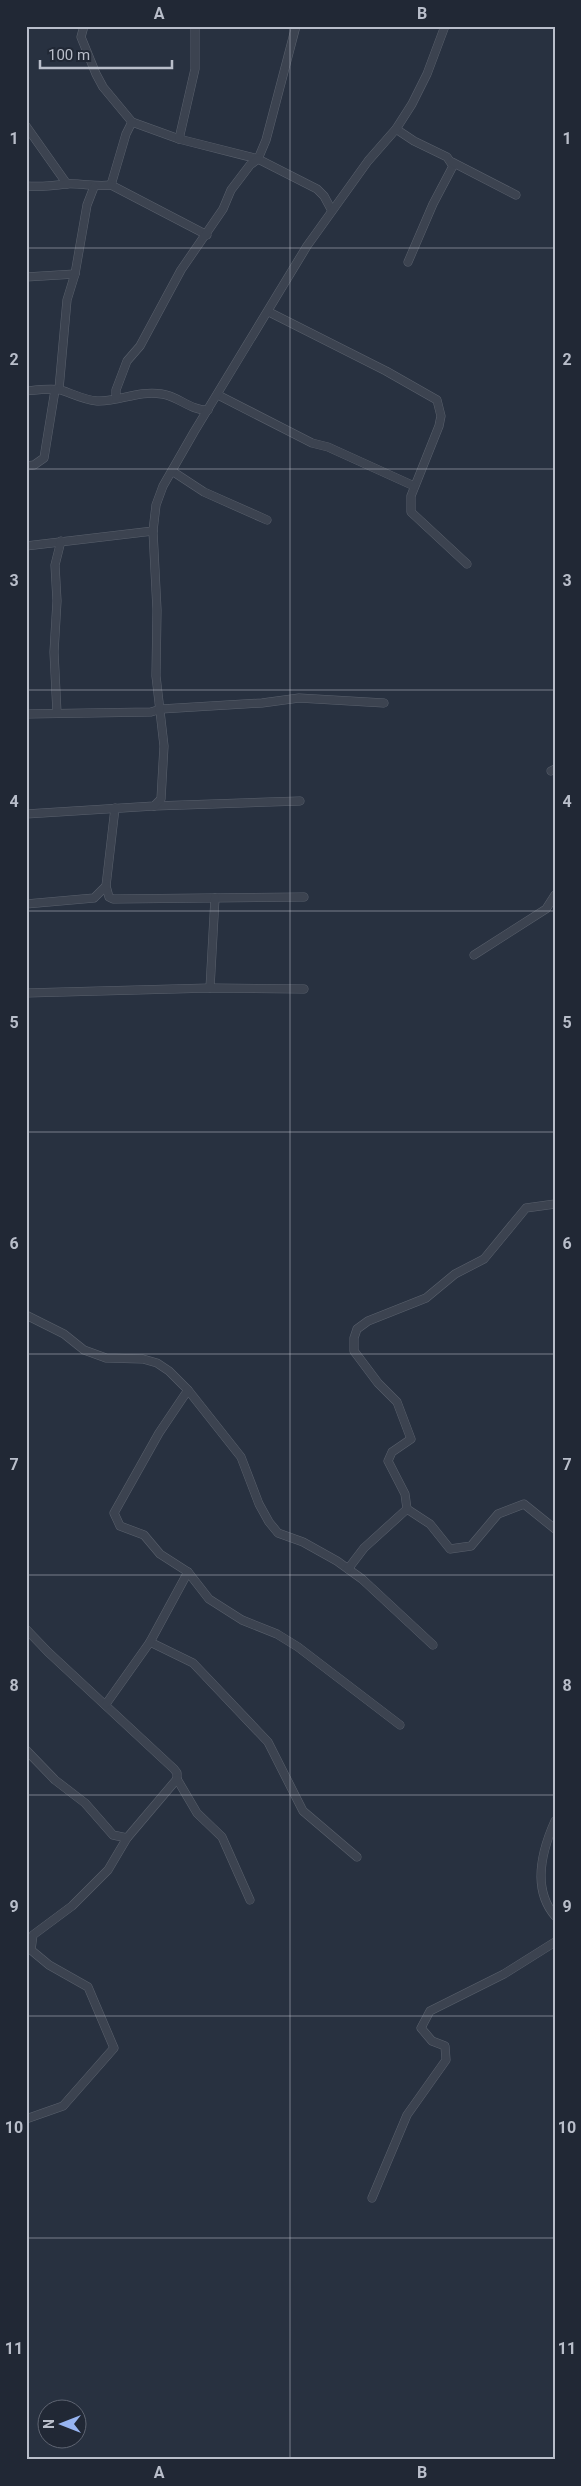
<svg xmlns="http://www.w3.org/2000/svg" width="581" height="2486" viewBox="0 0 581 2486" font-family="Roboto,sans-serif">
<rect width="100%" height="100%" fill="#283140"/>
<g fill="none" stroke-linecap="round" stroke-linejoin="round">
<g stroke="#5a616d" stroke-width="9">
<g id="street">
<path d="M84,26L81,37L96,74L103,87L132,122L179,139L258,159L266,140L296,26"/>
<path d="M26,126L67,184"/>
<path d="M396,129L414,141L447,157L453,166L433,204L408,262"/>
<path d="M179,139L195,69V26"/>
<path d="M452,162L516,195"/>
<path d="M111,185L126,134L132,122"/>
<path d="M26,186C40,187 52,186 66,184C81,183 95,187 111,185L207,235"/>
<path d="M26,277L75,274"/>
<path d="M269,312L386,371L437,400L441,416L439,426L411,496V512L467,564"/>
<path d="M59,389L67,300L75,274L87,205L94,187"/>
<path d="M26,391C36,390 51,388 61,390C73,394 84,400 97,401C119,402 138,390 162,394C178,396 191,411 208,410"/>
<path d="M218,395L312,443L328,447L414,486"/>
<path d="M116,398V390L127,361L140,346L181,270L223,209L231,190L250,165L258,159L317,189L324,196L331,209"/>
<path d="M26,466L34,465L44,458L55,390"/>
<path d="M172,471L204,492L267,520"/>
<path d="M26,546L153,531"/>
<path d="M57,713L54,652L57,601L55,565L61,541"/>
<path d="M26,714L151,712L161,709L262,703L299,698L384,703"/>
<path d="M551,771L555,769"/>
<path d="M154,806L300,801"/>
<path d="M115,808L106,886L109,897L113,899L304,897"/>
<path d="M26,814L154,806L161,799L164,746L156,676L157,610L153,531L156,505L163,486L194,432L307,246L368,161L396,129L412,104L427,74L445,26"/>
<path d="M26,904L94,898L106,886"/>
<path d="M474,955L546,909L555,895"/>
<path d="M210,988L215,898"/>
<path d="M26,993L210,988L304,989"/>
<path d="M26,1315L64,1334L84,1350L106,1358L143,1359L157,1363L169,1371L188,1390L241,1457L259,1504L269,1522L278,1533L303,1542L337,1561L362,1579L433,1645"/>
<path d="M188,1390L159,1433L114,1513L120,1526L144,1535L160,1554L188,1572L209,1599L242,1620L277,1634L298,1647L400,1725"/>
<path d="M407,1509L430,1524L450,1549L471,1546L498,1514L524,1504L555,1529"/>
<path d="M348,1569L364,1548L407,1509L405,1494L388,1461L392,1452L411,1439L397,1402L378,1383L354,1351V1338L357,1329L368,1321L426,1298L455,1274L484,1259L526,1208L555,1204"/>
<path d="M26,1629L48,1652L174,1769L177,1773V1779L127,1838L113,1835L85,1803L55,1780L26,1750"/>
<path d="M150,1642L193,1663L268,1742L303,1811L357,1857"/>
<path d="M106,1704L150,1642L188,1572"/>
<path d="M177,1779L197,1813L222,1837L250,1900"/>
<path d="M555,1821C542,1850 532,1889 555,1916"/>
<path d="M26,2119L63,2106L114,2048L88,1987L49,1965L31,1950L33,1935L72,1906L108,1870L127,1838"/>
<path d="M372,2198L407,2115L446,2060L445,2046L432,2041L421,2028L430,2011L504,1974L555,1942"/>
</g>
</g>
<use href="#street" stroke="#3c4350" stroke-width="8"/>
</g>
<path fill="none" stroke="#b9beca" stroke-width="1" stroke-opacity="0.55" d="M290,26V2460M26,248H555M26,469H555M26,690H555M26,911H555M26,1132H555M26,1354H555M26,1575H555M26,1795H555M26,2016H555M26,2238H555"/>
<rect width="581" height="2486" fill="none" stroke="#212835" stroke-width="55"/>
<g transform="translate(62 2424) rotate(270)"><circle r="24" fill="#212835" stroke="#5e6471"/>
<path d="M0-4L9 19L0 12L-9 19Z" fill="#97b4f1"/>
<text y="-8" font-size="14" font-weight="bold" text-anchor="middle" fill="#b9beca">N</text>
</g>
<path d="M40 60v8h132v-8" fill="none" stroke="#b9beca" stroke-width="2.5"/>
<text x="48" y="60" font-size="15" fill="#b9beca" stroke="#212835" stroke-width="4" paint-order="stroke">100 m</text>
<rect x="28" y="28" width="526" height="2430" fill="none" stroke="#b9beca" stroke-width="2"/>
<g font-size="16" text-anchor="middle" font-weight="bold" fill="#b9beca">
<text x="159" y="19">A</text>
<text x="422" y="19">B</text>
<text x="14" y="144">1</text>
<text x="567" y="144">1</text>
<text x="14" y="365">2</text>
<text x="567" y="365">2</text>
<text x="14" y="586">3</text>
<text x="567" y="586">3</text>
<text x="14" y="807">4</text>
<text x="567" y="807">4</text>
<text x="14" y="1028">5</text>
<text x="567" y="1028">5</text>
<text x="14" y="1249">6</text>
<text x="567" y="1249">6</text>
<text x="14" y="1470">7</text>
<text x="567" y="1470">7</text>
<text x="14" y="1691">8</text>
<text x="567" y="1691">8</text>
<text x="14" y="1912">9</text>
<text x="567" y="1912">9</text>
<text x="14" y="2133">10</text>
<text x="567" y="2133">10</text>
<text x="14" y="2354">11</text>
<text x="567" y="2354">11</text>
<text x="159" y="2478">A</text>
<text x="422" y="2478">B</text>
</g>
</svg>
